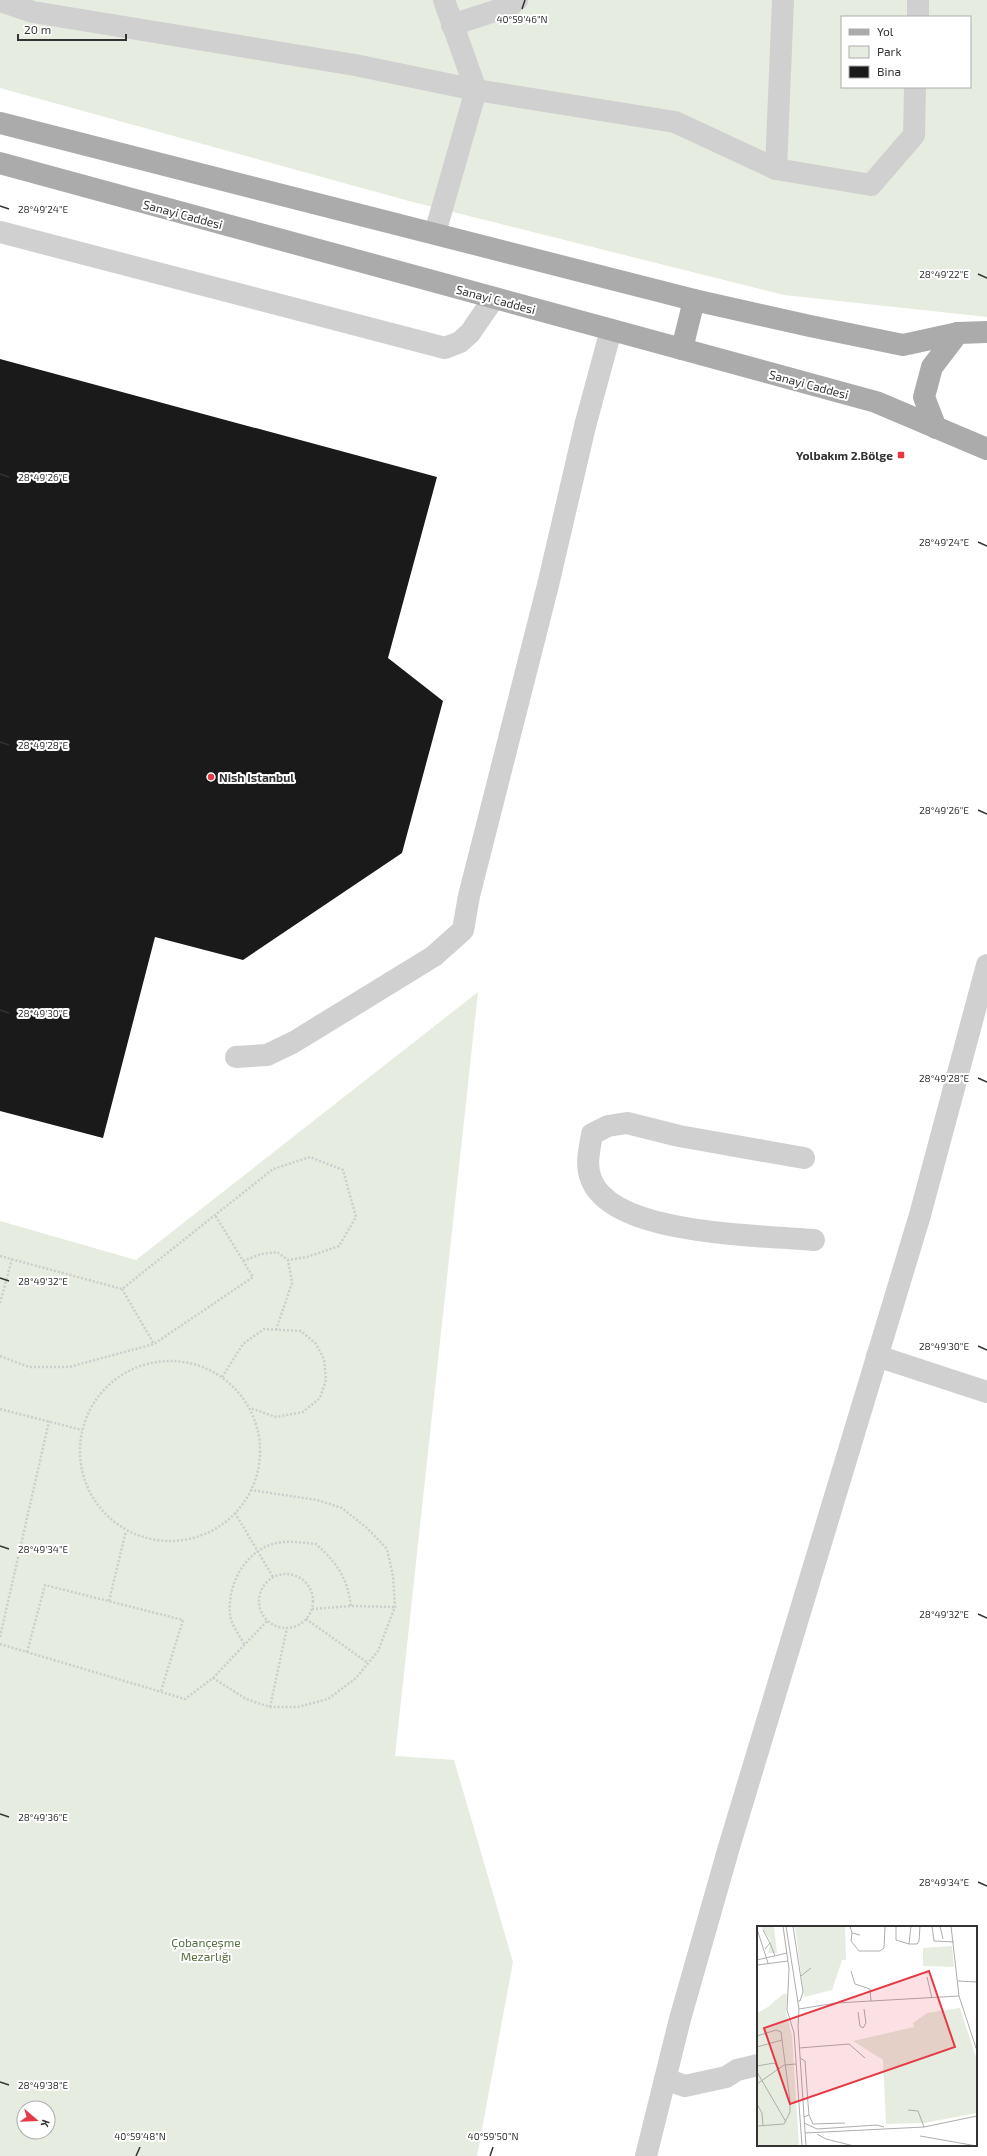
<svg xmlns="http://www.w3.org/2000/svg" width="987" height="2156" viewBox="0 0 987 2156" font-family="'Exo 2',sans-serif">
<rect width="100%" height="100%" fill="#fff"/>
<g fill="#e6ecdf" fill-rule="evenodd">
<path d="M0,0H987V317L784,295L409,201L0,88ZM842,17H970V87H842Z"/>
<path d="M478,992L395,1756L454,1760L513,1962L477,2156H0V1221L136,1260ZM24,2108H48V2132H24Z"/>
</g>
<path fill="#1a1a1a" d="M0,359L437,477L388,658L443,701L402,853L243,960L155,937L103,1138L0,1111Z"/>
<g fill="none" stroke-linecap="round" stroke-linejoin="round">
<g stroke="#cdcdcd" stroke-width="2.5" stroke-dasharray="2 2" stroke-linecap="butt">
<path d="M0,1256L122,1289L273,1169L310,1157L343,1170L356,1217L339,1246L307,1257L288,1260L277,1252L261,1254L243,1261"/>
<path d="M122,1289L154,1344"/>
<path d="M0,1303L12,1259"/>
<path d="M276,1330L292,1283L288,1260"/>
<path d="M0,1356L29,1367H69L154,1344L253,1277L215,1215"/>
<circle cx="170" cy="1451" r="90"/>
<path d="M222,1377L243,1344L264,1329L301,1331L316,1344L324,1359L326,1380L320,1398L303,1412L276,1417L250,1408"/>
<path d="M0,1409L82,1430"/>
<path d="M235,1513L273,1577"/>
<circle cx="286" cy="1601" r="27"/>
<path d="M109,1601L126,1531"/>
<path d="M312,1609L351,1606L395,1607"/>
<path d="M306,1619L368,1663"/>
<path d="M0,1637L49,1421"/>
<path d="M0,1644L185,1699L213,1678L267,1621"/>
<path d="M244,1644C240,1636 230,1623 230,1614C227,1582 248,1546 282,1542C293,1541 305,1543 316,1544C337,1563 347,1577 351,1606"/>
<path d="M27,1652L45,1585L183,1620L161,1691"/>
<path d="M213,1678L246,1699L270,1707H298L328,1699L356,1678L378,1651L395,1607L393,1576L387,1549L367,1528L342,1508L317,1500L251,1490"/>
<path d="M270,1707L287,1628"/>
</g>
<g stroke="#d0d0d0" stroke-width="22">
<path d="M0,1L33,12L355,65L476,90L675,122L776,169L871,185L914,135L915,87"/>
<path d="M918,17V0"/>
<path d="M452,25L510,6L517,0"/>
<path d="M776,169L783,0"/>
<path d="M0,232L445,348L460,342L470,333L494,298"/>
<path d="M435,233L476,90L444,0"/>
<path d="M236,1057L267,1055L294,1042L434,956L463,930L469,896L548,585L585,426L611,330"/>
<path d="M804,1158L679,1136L627,1123L608,1126L592,1134C590,1148 585,1164 591,1179C612,1236 762,1235 814,1240"/>
<path d="M877,1356L987,1392"/>
<path d="M665,2079L685,2086L726,2077L737,2070L758,2065"/>
<path d="M646,2156L680,2019L729,1847L920,1215L987,965"/>
</g>
<g stroke="#ababab" stroke-width="22">
<path d="M0,123L694,300L810,326L903,345L958,333L987,332"/>
<path d="M0,163L876,402L987,449"/>
<path d="M682,349L694,300"/>
<path d="M936,428L924,397L932,367L958,333"/>
</g>
</g>
<path fill="none" stroke="#333" stroke-width="1.5" d="M522,9L525,0M0,206L9,209M978,274L987,278M0,474L9,477M978,542L987,546M0,742L9,745M978,810L987,814M0,1010L9,1013M978,1078L987,1082M0,1278L9,1281M978,1346L987,1350M0,1546L9,1549M978,1614L987,1618M0,1814L9,1817M978,1882L987,1886M0,2082L9,2085M136,2156L140,2147M490,2156L493,2147"/>
<g fill="#e63946" stroke="#fff" stroke-width="1.5">
<rect x="897" y="451" width="8" height="8" rx="2"/>
<circle cx="211" cy="777" r="4"/>
</g>
<g text-anchor="middle" dominant-baseline="central" stroke-width="4" stroke-linejoin="round" paint-order="stroke">
<g font-size="12" fill="#333" stroke="#fff">
<text transform="translate(183 214) rotate(15)">Sanayi Caddesi</text>
<text transform="translate(496 299) rotate(15)">Sanayi Caddesi</text>
<text transform="translate(809 384) rotate(15)">Sanayi Caddesi</text>
</g>
<g font-size="12" font-weight="bold" fill="#333" stroke="#fff" text-anchor="end">
<text x="893" y="455">Yolbakım 2.Bölge</text>
<text x="219" y="777" text-anchor="start">Nish Istanbul</text>
</g>
<g font-size="12" fill="#56703f" stroke="#fff">
<text x="206" y="1942">Çobançeşme<tspan x="206" dy="14">Mezarlığı</tspan></text>
</g>
</g>
<g transform="translate(757 1926)">
<rect width="220" height="220" fill="#fff"/>
<path d="M3,0H17L20,27H11L14,15ZM38,0H88L89,34H85L75,64L47,71ZM195,20L197,41L166,40V22ZM26,68H30L29,86L35,110L42,220H0V87L11,81ZM203,82L220,134V187L167,197L129,198L126,134L96,115L157,101L156,97L170,87Z" fill="#e6ecdf"/>
<path fill="none" stroke="#adadad" stroke-width="1" d="M26,0L32,43L30,84L37,107L45,220M29,0L42,83L41,100L49,220M36,0L46,66L43,75H41M93,0L95,7L103,9M139,0V14L152,18H160L162,15L163,0M175,0L177,15L197,16M183,0L186,13M194,0L202,70L220,125M0,3L11,37M6,4L13,17L8,23M95,7L94,15L102,25H123L127,22L128,0M13,17L18,30M152,18L154,0M0,34L30,27M0,39L31,35M94,45L98,58L113,63L114,75M44,50L54,42M170,51L175,72M201,55L220,56M42,83L79,77L202,70M101,86L103,100L106,102L109,97L107,83M0,110L19,104L24,106L33,175V186L27,198L0,200M0,121L25,114M42,122L92,118L108,132M43,132L48,135L51,177L52,189L47,191M0,140L17,137L23,143M0,146L29,196M0,158L27,139L39,138M0,178L5,187L6,199M151,184L161,185L167,201M52,189L56,198L88,197M47,197L60,203L120,199L127,201M48,207L167,201L220,190M60,208L69,213L97,220M163,210L220,220"/>
<path fill="#e63946" fill-opacity="0.15" stroke="#e63946" stroke-width="2" d="M172,45L198,121L33,178L7,102Z"/>
<rect width="220" height="220" fill="none" stroke="#333" stroke-width="2"/>
</g>
<g font-size="10" text-anchor="middle" fill="#333" stroke="#fff" stroke-width="4" stroke-linejoin="round" paint-order="stroke">
<text x="522" y="23">40°59'46"N</text>
<text x="43" y="213">28°49'24"E</text>
<text x="944" y="278">28°49'22"E</text>
<text x="43" y="481">28°49'26"E</text>
<text x="944" y="546">28°49'24"E</text>
<text x="43" y="749">28°49'28"E</text>
<text x="944" y="814">28°49'26"E</text>
<text x="43" y="1017">28°49'30"E</text>
<text x="944" y="1082">28°49'28"E</text>
<text x="43" y="1285">28°49'32"E</text>
<text x="944" y="1350">28°49'30"E</text>
<text x="43" y="1553">28°49'34"E</text>
<text x="944" y="1618">28°49'32"E</text>
<text x="43" y="1821">28°49'36"E</text>
<text x="944" y="1886">28°49'34"E</text>
<text x="43" y="2089">28°49'38"E</text>
<text x="140" y="2140">40°59'48"N</text>
<text x="493" y="2140">40°59'50"N</text>
</g>
<rect x="841" y="16" width="130" height="72" fill="#ffffff" stroke="#adadad"/>
<rect x="849" y="29" width="20" height="6" fill="#ababab" stroke="#adadad"/>
<text x="877" y="36" font-size="12" fill="#333333">Yol</text>
<rect x="849" y="46" width="20" height="12" fill="#e6ecdf" stroke="#adadad"/>
<text x="877" y="56" font-size="12" fill="#333333">Park</text>
<rect x="849" y="66" width="20" height="12" fill="#1a1a1a" stroke="#adadad"/>
<text x="877" y="76" font-size="12" fill="#333333">Bina</text>
<g transform="translate(36 2120) rotate(109)"><circle r="19" fill="#ffffff" stroke="#adadad"/>
<path d="M0-3L7 15L0 10L-7 15Z" fill="#e63946"/>
<text y="-6" font-size="11" font-weight="bold" text-anchor="middle" fill="#333333">K</text>
</g>
<path d="M18 34v6h108v-6" fill="none" stroke="#333333" stroke-width="2"/>
<text x="24" y="34" font-size="12" fill="#333333" stroke="#ffffff" stroke-width="3" paint-order="stroke">20 m</text>
</svg>
